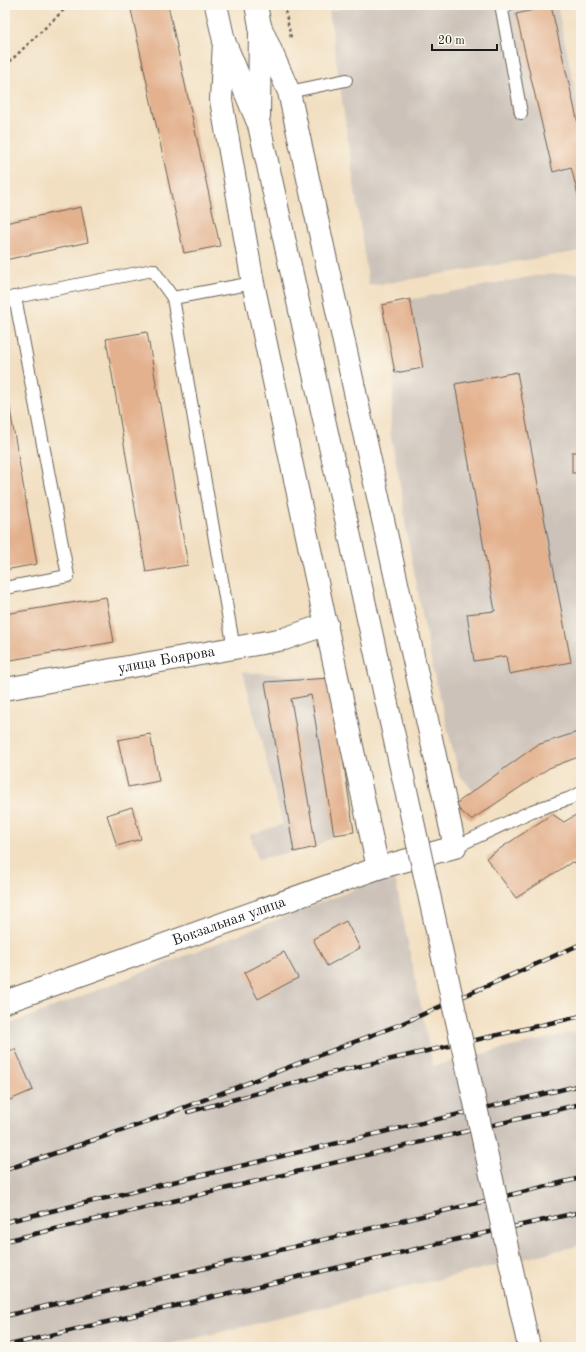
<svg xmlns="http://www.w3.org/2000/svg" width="586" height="1352" viewBox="0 0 586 1352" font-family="'Old Standard TT',serif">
<rect width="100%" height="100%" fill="#fbf7ec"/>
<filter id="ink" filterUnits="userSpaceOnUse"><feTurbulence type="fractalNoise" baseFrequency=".025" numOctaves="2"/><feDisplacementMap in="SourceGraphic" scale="8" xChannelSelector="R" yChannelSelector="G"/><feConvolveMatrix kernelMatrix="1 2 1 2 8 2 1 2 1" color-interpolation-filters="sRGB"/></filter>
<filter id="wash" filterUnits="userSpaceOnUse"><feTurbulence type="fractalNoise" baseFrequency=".012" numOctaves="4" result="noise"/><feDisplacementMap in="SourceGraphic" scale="16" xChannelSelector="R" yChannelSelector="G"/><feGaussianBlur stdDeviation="0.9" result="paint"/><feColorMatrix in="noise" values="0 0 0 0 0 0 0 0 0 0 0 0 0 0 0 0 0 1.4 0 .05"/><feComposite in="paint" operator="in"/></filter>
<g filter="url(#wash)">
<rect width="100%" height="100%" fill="#f2dfc1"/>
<g fill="#ccc2b9">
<path d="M358,5H557L581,119V251L369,286L329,11Z"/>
<path d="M581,273V731L537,745L473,791L459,774L434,675L406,530L402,494L390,431L395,373L382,305L540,275Z"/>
<path d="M243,672L331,678L354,832L334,835L316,847L258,859L250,835L283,824Z"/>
<path d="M394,874L433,1066L581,1030V1245L159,1347H5V1026Z"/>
</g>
<g id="blocks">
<g fill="#e3b18e">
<path d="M130,5H168L220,246L184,253Z"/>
<path d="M551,6L581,136V207L571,167L553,172L516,14Z"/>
<path d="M81,207L88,242L5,260V223Z"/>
<path d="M410,299L423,368L395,373L382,305Z"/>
<path d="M147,332L188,565L146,572L106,339Z"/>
<path d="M517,372L571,662L509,674L506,656L474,661L467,614L495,611L455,384Z"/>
<path d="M5,381L37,564L5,570Z"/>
<rect x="572" y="452" width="9" height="21"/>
<path d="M106,597L114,642L5,661V614Z"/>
<path d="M331,678L354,832L334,835L311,695L291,699L316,847L294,852L265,682Z"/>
<path d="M581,731V756L549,768L471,820L454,805L537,745Z"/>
<path d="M150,734L159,781L128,787L118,740Z"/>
<path d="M132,807L141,839L117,846L107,815Z"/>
<path d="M581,812V864L572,862L516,898L486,858L552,814L564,822Z"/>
<path d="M346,921L360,948L327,966L313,939Z"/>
<path d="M284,952L298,978L258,999L244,973Z"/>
<path d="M15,1049L33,1090L5,1102V1053Z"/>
</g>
</g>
</g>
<g filter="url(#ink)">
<use href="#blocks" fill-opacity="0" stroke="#676056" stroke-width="1"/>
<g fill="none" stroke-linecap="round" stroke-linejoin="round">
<g stroke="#676056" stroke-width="14">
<g id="service">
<path d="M507,5L502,10L521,113"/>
<path d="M289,92L346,80"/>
<path d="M173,298L234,649"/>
<path d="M5,299L153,270L173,298L253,283"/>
<path d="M5,588L68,576L15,297"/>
<path d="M455,847L532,811L568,799L581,793"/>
</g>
</g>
<g stroke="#676056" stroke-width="24">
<g id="minor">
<path d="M224,41L221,100L253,283L378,868"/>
<path id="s1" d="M5,689L284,639L327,624"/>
<path id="s2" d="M5,1002L378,868L455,847L289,92L260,26"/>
</g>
</g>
<g stroke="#676056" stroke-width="24">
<g id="secondary">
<path d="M216,5L224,41L259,125"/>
<path d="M256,5L260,26L259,116"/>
</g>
</g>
<g stroke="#676056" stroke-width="2.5" stroke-dasharray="3 3" stroke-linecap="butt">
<path d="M284,5L291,38"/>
<path d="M5,66L69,5"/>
</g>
<use href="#service" stroke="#fff" stroke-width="12"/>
<use href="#minor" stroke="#fff" stroke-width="22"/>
<use href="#secondary" stroke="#fff" stroke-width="22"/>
<g stroke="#1c1c1c" stroke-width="4.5">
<g id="rail">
<path d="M188,1112L339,1071L581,1016"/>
<path d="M5,1170L141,1124L401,1024L581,944"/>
<path d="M5,1222L581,1085"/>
<path d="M5,1241L581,1104"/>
<path d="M5,1316L581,1178"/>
<path d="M5,1346L467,1237L581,1212"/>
</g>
</g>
<use href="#rail" stroke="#fbf7ec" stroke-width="3" stroke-dasharray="9" stroke-linecap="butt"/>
<g stroke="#676056" stroke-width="24" stroke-linecap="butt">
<path id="secondary-bridge" d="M259,125L529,1347"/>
</g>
<use href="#secondary-bridge" stroke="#fff" stroke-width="22"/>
</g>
</g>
<g text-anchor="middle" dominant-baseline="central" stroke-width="3" stroke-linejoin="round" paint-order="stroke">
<g font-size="15" fill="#1c1c1c" stroke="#fbf7ec">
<text stroke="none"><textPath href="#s1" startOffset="164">улица Боярова</textPath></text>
<text stroke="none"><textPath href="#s2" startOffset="238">Вокзальная улица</textPath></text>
</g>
</g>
<rect width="586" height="1352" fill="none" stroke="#fbf7ec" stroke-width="20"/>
<path d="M432 44v6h65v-6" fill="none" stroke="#1c1c1c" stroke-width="2"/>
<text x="438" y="44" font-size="12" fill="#1c1c1c" stroke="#fbf7ec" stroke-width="3" paint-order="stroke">20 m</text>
</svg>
